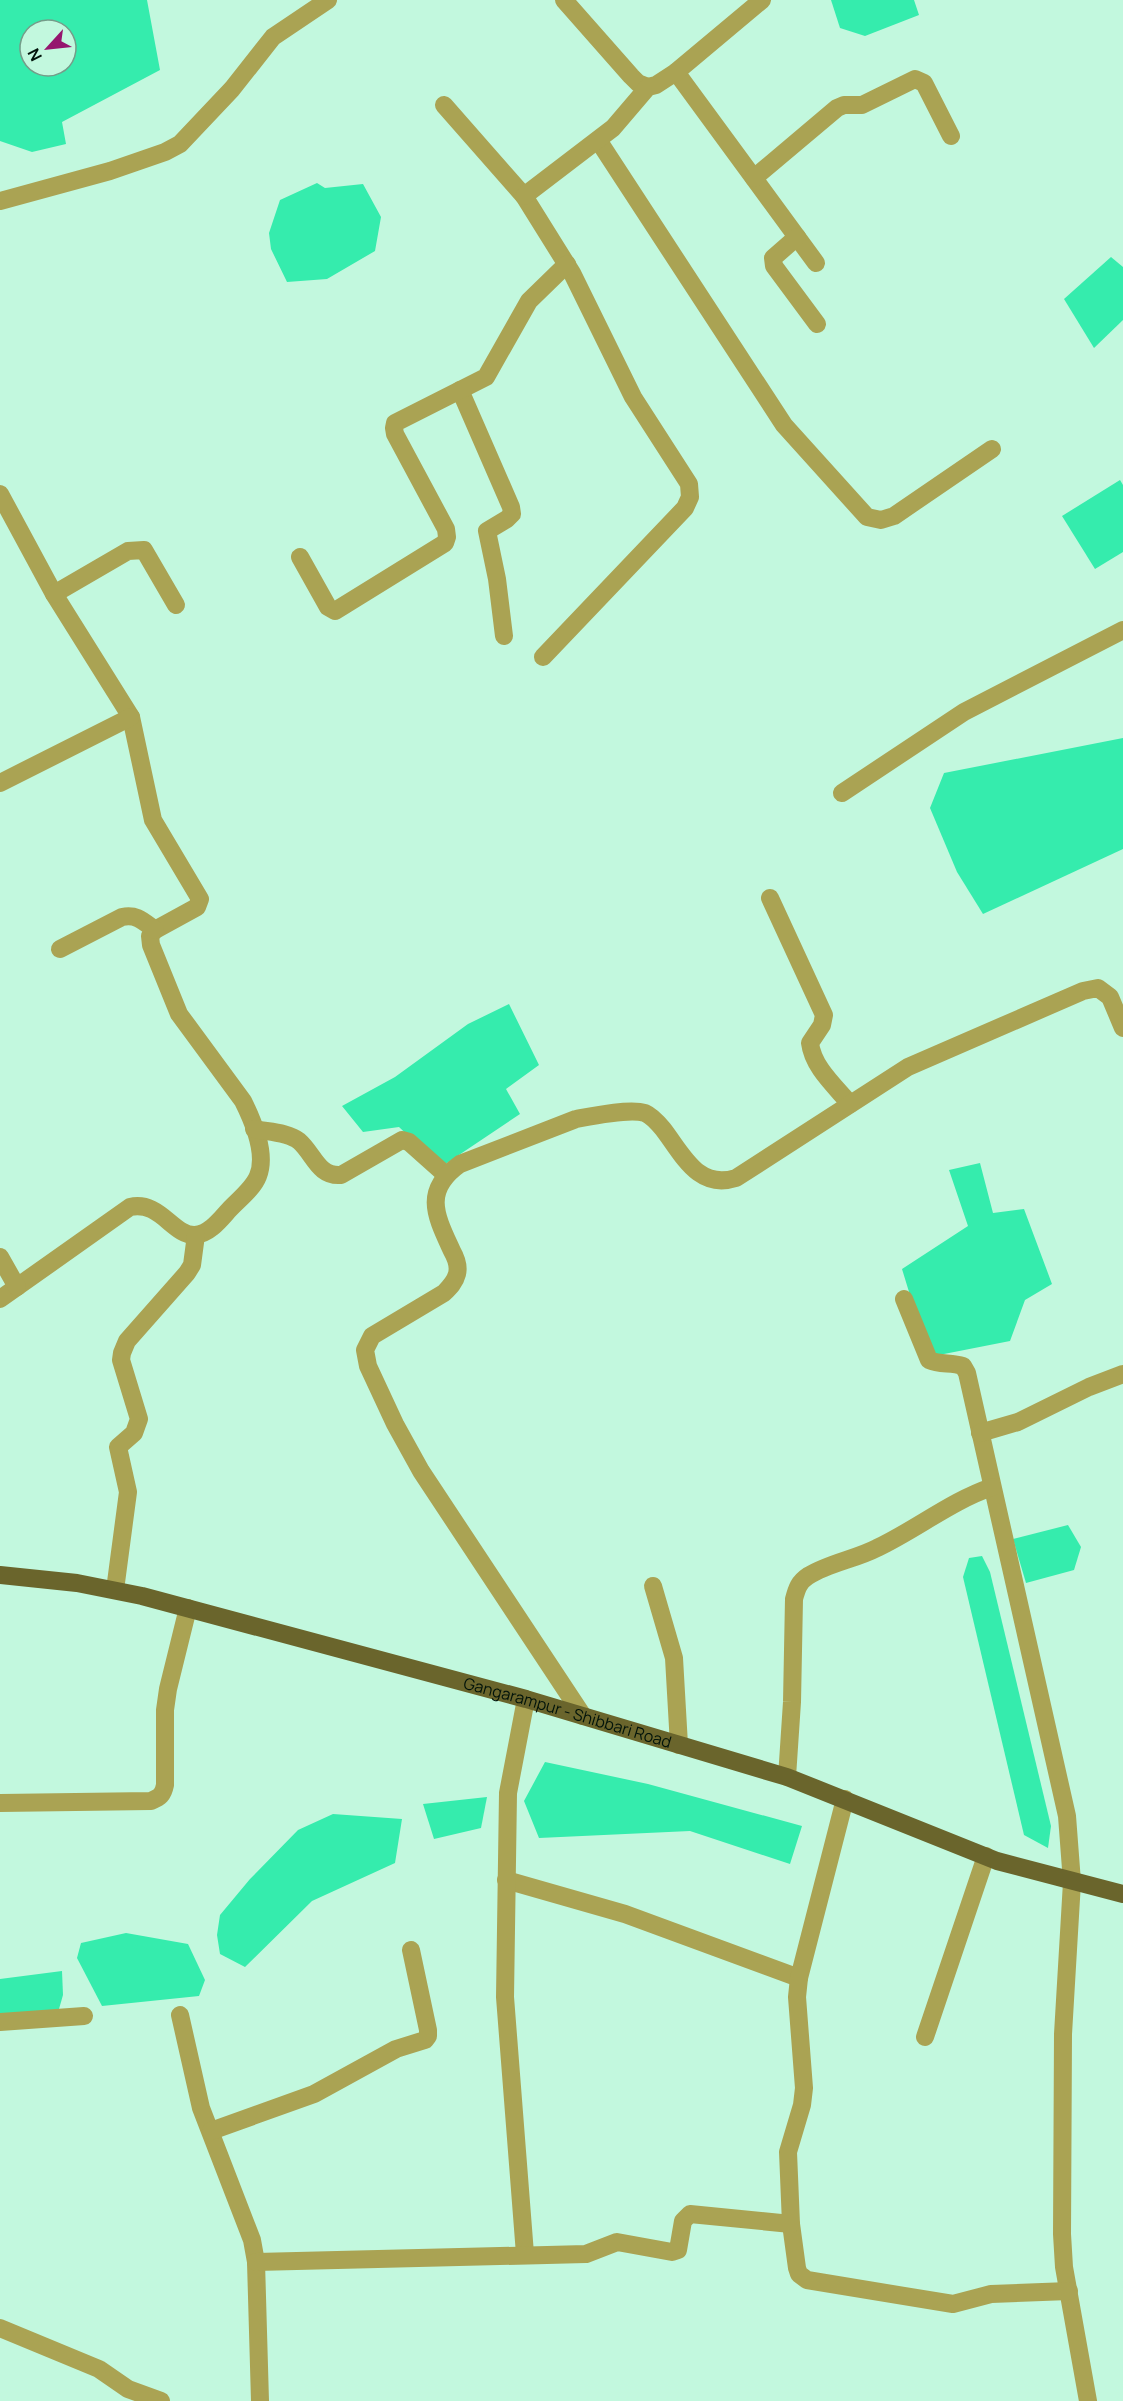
<svg xmlns="http://www.w3.org/2000/svg" width="1123" height="2401" viewBox="0 0 1123 2401" font-family="Manrope,sans-serif">
<rect width="100%" height="100%" fill="#c2f8de"/>
<g fill="#35ecad" fill-rule="evenodd">
<path d="M0,0H147L160,70L62,122L66,144L32,152L0,141ZM30,30H66V66H30Z"/>
<path d="M831,0H914L919,15L865,36L840,28Z"/>
<path d="M317,183L325,188L363,184L381,217L375,251L327,279L287,282L271,249L269,233L280,200Z"/>
<path d="M1111,257L1123,267V320L1094,348L1064,299Z"/>
<path d="M1120,480L1123,485V552L1095,569L1062,516Z"/>
<path d="M1123,738V849L983,914L957,872L930,808L944,773Z"/>
<path d="M509,1004L539,1065L506,1089L520,1114L441,1167L399,1127L363,1132L342,1106L395,1077L468,1024Z"/>
<path d="M980,1163L993,1213L1024,1209L1052,1284L1025,1300L1010,1341L944,1354H928L902,1269L968,1226L949,1170Z"/>
<path d="M1068,1525L1081,1547L1074,1570L1026,1583L1013,1539Z"/>
<path d="M982,1556L990,1572L1051,1826L1048,1848L1024,1835L963,1577L969,1558Z"/>
<path d="M545,1762L648,1784L802,1826L790,1864L690,1831L539,1838L524,1801Z"/>
<path d="M487,1797L481,1828L434,1839L423,1804Z"/>
<path d="M333,1814L402,1819L395,1863L312,1901L245,1967L220,1954L217,1935L220,1915L250,1879L298,1830Z"/>
<path d="M126,1933L188,1944L205,1980L199,1996L102,2006L77,1958L81,1943Z"/>
<path d="M62,1971L63,1995L57,2016L0,2020V1979Z"/>
</g>
<g fill="none" stroke-linecap="round" stroke-linejoin="round">
<g stroke="#aaa353" stroke-width="18">
<path d="M564,0L631,76L638,83L648,87"/>
<path d="M676,72L816,263"/>
<path d="M444,105L524,196L572,273L633,397L689,484L690,497L685,508L543,657"/>
<path d="M598,140L784,425L867,517L881,520L894,516L992,449"/>
<path d="M754,178L837,108L844,105H862L915,79L924,83L951,136"/>
<path d="M524,196L613,128L648,87L656,85L676,72L762,0"/>
<path d="M0,201L110,171L165,152L180,144L232,89L273,37L328,0"/>
<path d="M797,237L773,258L774,266L817,324"/>
<path d="M460,390L511,507L512,514L507,519L487,531L497,579L504,636"/>
<path d="M0,494L54,594L131,717L153,820L200,899L197,907L155,930L150,936L151,945L179,1014L243,1101C253,1121 267,1154 258,1176C253,1189 238,1200 228,1211C220,1220 209,1234 195,1235C173,1236 160,1200 130,1207L0,1299"/>
<path d="M300,557L328,607L335,611L445,543L447,537L446,529L395,434L394,428L395,423L486,377L529,301L567,264"/>
<path d="M54,594L128,551L144,550L176,605"/>
<path d="M0,783L131,717"/>
<path d="M842,793L964,712L1123,630"/>
<path d="M770,898L824,1015L822,1025L810,1043C813,1067 834,1085 850,1104"/>
<path d="M60,949L122,917C137,914 143,921 155,930"/>
<path d="M254,1129C268,1132 288,1132 299,1141C314,1154 318,1177 341,1175L402,1140L409,1142L446,1175"/>
<path d="M0,1257L17,1287"/>
<path d="M904,1299L929,1360C940,1365 951,1362 963,1366L967,1373L1067,1816L1072,1882L1063,2034L1062,2234L1064,2267L1088,2401"/>
<path d="M980,1433L1018,1422L1089,1387L1123,1374"/>
<path d="M653,1586L674,1658L679,1745"/>
<path d="M115,1590L128,1492L118,1447L134,1433L139,1419L121,1360L122,1353L127,1341L187,1273L192,1265L196,1235"/>
<path d="M583,1716L421,1471L395,1424L368,1366L365,1350L372,1336L444,1293C450,1287 455,1282 457,1274C459,1266 456,1258 452,1251C436,1216 422,1191 460,1164L576,1119C592,1116 630,1108 645,1113C652,1116 658,1123 663,1129C683,1155 698,1190 736,1178L908,1067L1083,991L1098,988L1110,997L1123,1028"/>
<path d="M787,1777L792,1702L794,1599C797,1588 799,1582 808,1576C829,1563 856,1559 877,1548C917,1529 951,1501 992,1487"/>
<path d="M0,1803L151,1801C160,1797 163,1795 165,1785V1710L168,1689L188,1608"/>
<path d="M506,1880L625,1914L799,1978"/>
<path d="M180,2015L201,2108L252,2240L256,2262L260,2401"/>
<path d="M0,2022L84,2016"/>
<path d="M925,2037L986,1856"/>
<path d="M211,2131L314,2094L396,2049L425,2040L428,2036V2030L411,1950"/>
<path d="M791,2224L797,2268L799,2274L807,2280L953,2304L991,2294L1069,2291"/>
<path d="M525,2254L505,1997L508,1793L526,1699"/>
<path d="M256,2262L586,2254L617,2242L672,2252L678,2250L683,2221L690,2214L791,2224L788,2152L802,2105L804,2088L797,1997L799,1978L845,1799"/>
<path d="M0,2328L99,2369L128,2389L161,2401"/>
</g>
<path stroke="#6a652c" stroke-width="18" id="s1" d="M0,1575L77,1583L142,1596L526,1699L787,1777L997,1861L1123,1894"/>
</g>
<g text-anchor="middle" dominant-baseline="central" stroke-width="4.5" stroke-linejoin="round" paint-order="stroke">
<g font-size="16" fill="#01130a" stroke="#c2f8de">
<text stroke="none"><textPath href="#s1" startOffset="585">Gangarampur - Shibbari Road</textPath></text>
</g>
</g>
<g transform="translate(48 48) rotate(243)"><circle r="28" fill="#c2f8de" stroke="#759c89" stroke-width="1.5"/>
<path d="M0-4.5L10 22L0 15L-10 22Z" fill="#95156e"/>
<text y="-9" font-size="16" font-weight="bold" text-anchor="middle" fill="#01130a">N</text>
</g>
</svg>
